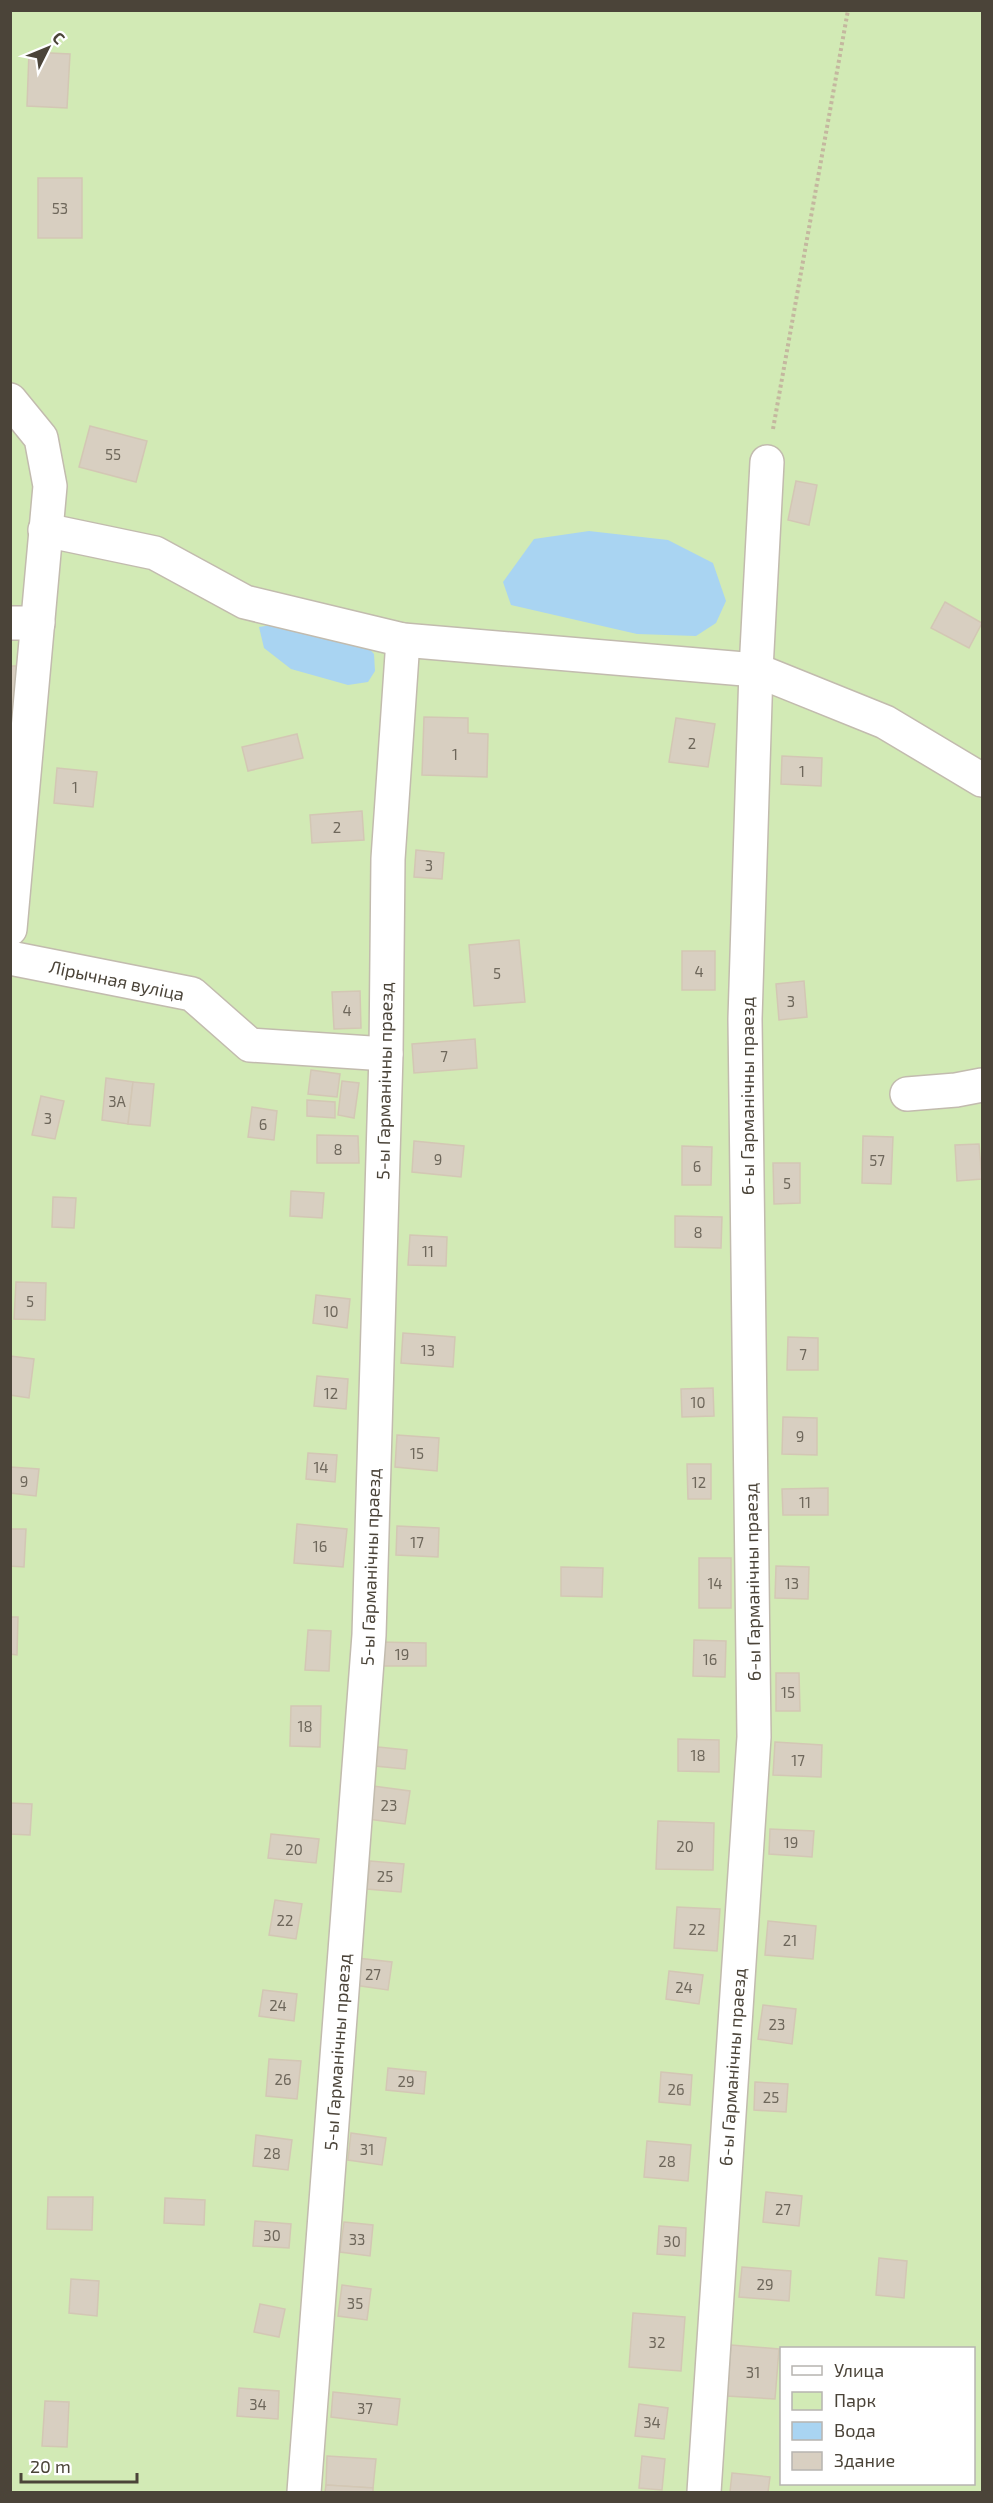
<svg xmlns="http://www.w3.org/2000/svg" width="993" height="2503" viewBox="0 0 993 2503" font-family="'Exo 2',sans-serif">
<rect width="100%" height="100%" fill="#f6f3ec"/>
<path fill="#d2eab5" fill-rule="evenodd" d="M11,11H982V2492H11ZM782,2348H974V2484H782Z"/>
<g fill="#a9d4f2">
<path d="M589,531L668,540L713,563L726,601L716,623L696,636L637,634L511,605L503,582L534,539Z"/>
<path d="M283,623L365,644L374,654L375,671L368,682L348,685L291,669L264,648L259,627Z"/>
</g>
<g fill="#d8cfc1" stroke="#d3c7b4" stroke-width="1.5">
<path d="M29,52L70,54L67,108L27,106Z"/>
<rect x="38" y="178" width="44" height="60"/>
<path d="M90,426L147,441L136,482L79,467Z"/>
<path d="M796,481L817,485L809,525L788,520Z"/>
<path d="M945,602L982,623L969,648L931,628Z"/>
<path d="M10,666H26L24,718H10Z"/>
<path d="M424,717L468,718V733L488,734L487,777L422,775Z"/>
<path d="M676,718L715,724L708,767L669,762Z"/>
<path d="M297,734L303,758L248,771L242,747Z"/>
<path d="M782,756L822,758L821,786L781,784Z"/>
<path d="M57,768L97,772L93,807L54,803Z"/>
<path d="M362,811L364,840L312,843L310,815Z"/>
<path d="M416,850L444,853L442,879L414,877Z"/>
<path d="M519,940L525,1002L474,1006L469,945Z"/>
<rect x="682" y="951" width="33" height="39"/>
<path d="M804,981L807,1017L779,1020L776,984Z"/>
<path d="M360,991L361,1028L334,1029L332,992Z"/>
<path d="M475,1039L477,1068L414,1073L412,1044Z"/>
<path d="M311,1070L340,1074L337,1097L308,1094Z"/>
<path d="M106,1078L133,1082L128,1124L102,1120Z"/>
<path d="M342,1081L359,1083L354,1118L338,1115Z"/>
<path d="M133,1082L154,1084L150,1126L128,1124Z"/>
<path d="M41,1096L64,1101L55,1139L32,1135Z"/>
<path d="M307,1100L335,1102V1118L307,1116Z"/>
<path d="M252,1107L277,1111L274,1140L248,1137Z"/>
<path d="M317,1135L358,1136L359,1163H317Z"/>
<path d="M863,1136L893,1137L891,1184L862,1183Z"/>
<path d="M414,1141L464,1146L461,1177L412,1172Z"/>
<path d="M979,1144L982,1179L957,1181L955,1145Z"/>
<path d="M682,1146L712,1147L711,1185H682Z"/>
<path d="M773,1163H800V1203L774,1204Z"/>
<path d="M291,1191L324,1193L322,1218L290,1216Z"/>
<path d="M53,1197L76,1198L74,1228L52,1227Z"/>
<path d="M675,1216L722,1217L721,1248L675,1247Z"/>
<path d="M410,1235L447,1237L446,1266L408,1265Z"/>
<path d="M16,1282L46,1283L45,1320L14,1319Z"/>
<path d="M316,1295L350,1299L347,1328L313,1323Z"/>
<path d="M403,1333L455,1337L453,1367L401,1363Z"/>
<path d="M788,1337L818,1338V1370H787Z"/>
<path d="M10,1356L34,1359L29,1398L10,1395Z"/>
<path d="M317,1376L348,1379L346,1409L314,1406Z"/>
<path d="M713,1388L714,1416L682,1417L681,1389Z"/>
<path d="M783,1417L817,1418V1455L782,1454Z"/>
<path d="M397,1435L439,1438L437,1471L395,1467Z"/>
<path d="M308,1453L337,1455L335,1482L306,1479Z"/>
<path d="M687,1464H711V1499H688Z"/>
<path d="M10,1467L39,1469L36,1496L10,1493Z"/>
<path d="M828,1488V1515H783L782,1489Z"/>
<path d="M297,1524L347,1529L343,1567L294,1563Z"/>
<path d="M397,1526L439,1528L438,1557L396,1555Z"/>
<path d="M10,1529H26L24,1567L10,1566Z"/>
<rect x="699" y="1558" width="32" height="50"/>
<path d="M776,1566L809,1567L808,1599L775,1598Z"/>
<path d="M561,1567L603,1568L602,1597L561,1596Z"/>
<path d="M10,1617H18L17,1655L10,1654Z"/>
<path d="M308,1630L331,1631L329,1671L305,1670Z"/>
<path d="M694,1640L726,1641L725,1677L693,1676Z"/>
<path d="M378,1642L426,1643V1666H377Z"/>
<path d="M776,1673H799L800,1711H776Z"/>
<path d="M291,1706H321L320,1747L290,1746Z"/>
<path d="M678,1739L719,1740V1772L678,1771Z"/>
<path d="M775,1742L822,1745L821,1777L773,1775Z"/>
<path d="M378,1747L407,1750L405,1769L375,1766Z"/>
<path d="M373,1786L410,1791L405,1824L368,1819Z"/>
<path d="M10,1803L32,1804L30,1835L10,1834Z"/>
<path d="M658,1821L714,1823L713,1870L656,1869Z"/>
<path d="M770,1829L814,1831L812,1857L769,1854Z"/>
<path d="M271,1834L319,1839L316,1863L268,1858Z"/>
<path d="M370,1861L404,1864L401,1892L367,1889Z"/>
<path d="M275,1900L302,1904L296,1939L269,1935Z"/>
<path d="M677,1907L720,1909L717,1951L674,1948Z"/>
<path d="M768,1921L816,1926L813,1959L765,1955Z"/>
<path d="M357,1958L392,1962L388,1990L354,1985Z"/>
<path d="M669,1971L703,1975L699,2004L666,1999Z"/>
<path d="M263,1990L297,1994L294,2021L259,2016Z"/>
<path d="M763,2005L796,2009L792,2044L758,2039Z"/>
<path d="M269,2059L301,2061L297,2099L266,2096Z"/>
<path d="M388,2068L426,2072L424,2094L386,2090Z"/>
<path d="M661,2072L692,2075L690,2105L659,2102Z"/>
<path d="M755,2082L788,2084L786,2112L754,2110Z"/>
<path d="M351,2133L386,2138L382,2165L348,2160Z"/>
<path d="M256,2135L292,2140L288,2170L253,2166Z"/>
<path d="M647,2141L691,2145L688,2181L644,2177Z"/>
<path d="M766,2192L802,2196L799,2226L763,2222Z"/>
<path d="M48,2197H93L92,2230L47,2229Z"/>
<path d="M165,2198L205,2200L204,2225L164,2223Z"/>
<path d="M255,2221L291,2224L289,2248L253,2246Z"/>
<path d="M344,2222L373,2225L370,2256L340,2252Z"/>
<path d="M659,2226L686,2228L685,2256L657,2254Z"/>
<path d="M879,2258L907,2261L904,2298L876,2295Z"/>
<path d="M742,2267L791,2271L789,2301L739,2297Z"/>
<path d="M71,2279L99,2281L97,2316L69,2313Z"/>
<path d="M342,2285L371,2289L367,2320L338,2316Z"/>
<path d="M260,2304L285,2309L279,2337L254,2332Z"/>
<path d="M633,2313L685,2317L681,2371L629,2367Z"/>
<path d="M731,2345L779,2349L775,2399L727,2396Z"/>
<path d="M239,2388L279,2391L278,2419L237,2416Z"/>
<path d="M333,2392L400,2399L397,2425L331,2417Z"/>
<path d="M45,2401L69,2402L67,2447L42,2446Z"/>
<path d="M639,2404L668,2408L664,2439L635,2436Z"/>
<path d="M327,2456L376,2459L373,2488L326,2485Z"/>
<path d="M642,2456L665,2459L662,2490L639,2488Z"/>
<path d="M732,2473L770,2477L768,2492H730Z"/>
<path d="M326,2485L373,2488V2492H325Z"/>
</g>
<g fill="none" stroke-linecap="round" stroke-linejoin="round">
<g stroke="#c2bbae" stroke-width="36">
<g id="minor">
<path d="M10,400L41,438L50,486L10,929"/>
<path d="M45,530L155,553L245,602L403,640L756,670L885,722L982,780"/>
<path d="M10,623H38"/>
<path d="M10,958L192,994L250,1045L386,1054"/>
<path d="M907,1094L956,1090L982,1085"/>
<path d="M304,2492L369,1635L386,1054L388,859L403,640"/>
<path d="M704,2492L754,1737L745,1019L756,670L767,462"/>
</g>
</g>
<path stroke="#c4b79f" stroke-width="4" stroke-dasharray="3 3" stroke-linecap="butt" d="M773,429L848,10"/>
<use href="#minor" stroke="#fff" stroke-width="33"/>
</g>
<g text-anchor="middle" dominant-baseline="central" stroke-width="6" stroke-linejoin="round" paint-order="stroke">
<g font-size="15" fill="#6e675b">
<text x="60" y="208">53</text>
<text x="113" y="454">55</text>
<text x="692" y="743">2</text>
<text x="455" y="754">1</text>
<text x="802" y="771">1</text>
<text x="75" y="787">1</text>
<text x="337" y="827">2</text>
<text x="429" y="865">3</text>
<text x="699" y="971">4</text>
<text x="497" y="973">5</text>
<text x="791" y="1001">3</text>
<text x="347" y="1010">4</text>
<text x="444" y="1056">7</text>
<text x="117" y="1101">3А</text>
<text x="48" y="1118">3</text>
<text x="263" y="1124">6</text>
<text x="338" y="1149">8</text>
<text x="438" y="1159">9</text>
<text x="877" y="1160">57</text>
<text x="697" y="1166">6</text>
<text x="787" y="1183">5</text>
<text x="698" y="1232">8</text>
<text x="428" y="1251">11</text>
<text x="30" y="1301">5</text>
<text x="331" y="1311">10</text>
<text x="428" y="1350">13</text>
<text x="803" y="1354">7</text>
<text x="331" y="1393">12</text>
<text x="698" y="1402">10</text>
<text x="800" y="1436">9</text>
<text x="417" y="1453">15</text>
<text x="321" y="1467">14</text>
<text x="24" y="1481">9</text>
<text x="699" y="1482">12</text>
<text x="805" y="1502">11</text>
<text x="417" y="1542">17</text>
<text x="320" y="1546">16</text>
<text x="715" y="1583">14</text>
<text x="792" y="1583">13</text>
<text x="402" y="1654">19</text>
<text x="710" y="1659">16</text>
<text x="788" y="1692">15</text>
<text x="305" y="1726">18</text>
<text x="698" y="1755">18</text>
<text x="798" y="1760">17</text>
<text x="389" y="1805">23</text>
<text x="791" y="1842">19</text>
<text x="685" y="1846">20</text>
<text x="294" y="1849">20</text>
<text x="385" y="1876">25</text>
<text x="285" y="1920">22</text>
<text x="697" y="1929">22</text>
<text x="790" y="1940">21</text>
<text x="373" y="1974">27</text>
<text x="684" y="1987">24</text>
<text x="278" y="2005">24</text>
<text x="777" y="2024">23</text>
<text x="283" y="2079">26</text>
<text x="406" y="2081">29</text>
<text x="676" y="2089">26</text>
<text x="771" y="2097">25</text>
<text x="367" y="2149">31</text>
<text x="272" y="2153">28</text>
<text x="667" y="2161">28</text>
<text x="783" y="2209">27</text>
<text x="272" y="2235">30</text>
<text x="357" y="2239">33</text>
<text x="672" y="2241">30</text>
<text x="765" y="2284">29</text>
<text x="355" y="2303">35</text>
<text x="657" y="2342">32</text>
<text x="753" y="2372">31</text>
<text x="258" y="2404">34</text>
<text x="365" y="2408">37</text>
<text x="652" y="2422">34</text>
</g>
<g font-size="18" fill="#4b4439" stroke="#fff">
<text transform="translate(117 980) rotate(12)">Лірычная вуліца</text>
<text transform="translate(384 1081) rotate(-89)">5-ы Гарманічны праезд</text>
<text transform="translate(747 1096) rotate(-90)">6-ы Гарманічны праезд</text>
<text transform="translate(370 1567) rotate(-88)">5-ы Гарманічны праезд</text>
<text transform="translate(752 1582) rotate(-91)">6-ы Гарманічны праезд</text>
<text transform="translate(337 2052) rotate(-86)">5-ы Гарманічны праезд</text>
<text transform="translate(732 2067) rotate(-86)">6-ы Гарманічны праезд</text>
</g>
</g>
<rect width="993" height="2503" fill="none" stroke="#4b4439" stroke-width="24"/>
<rect x="780" y="2347" width="195" height="138" fill="#ffffff" stroke="#b7b4b0" stroke-width="1.5"/>
<rect x="792" y="2366" width="30" height="9" fill="#ffffff" stroke="#b7b4b0" stroke-width="1.5"/>
<text x="834" y="2377" font-size="18" fill="#4b4439">Улица</text>
<rect x="792" y="2392" width="30" height="18" fill="#d2eab5" stroke="#b7b4b0" stroke-width="1.5"/>
<text x="834" y="2407" font-size="18" fill="#4b4439">Парк</text>
<rect x="792" y="2422" width="30" height="18" fill="#a9d4f2" stroke="#b7b4b0" stroke-width="1.5"/>
<text x="834" y="2437" font-size="18" fill="#4b4439">Вода</text>
<rect x="792" y="2452" width="30" height="18" fill="#d8cfc1" stroke="#b7b4b0" stroke-width="1.5"/>
<text x="834" y="2467" font-size="18" fill="#4b4439">Здание</text>
<g transform="translate(48 48) rotate(47)" stroke="#ffffff" stroke-width="4.5" paint-order="stroke">
<path d="M0-4.5L10 22L0 15L-10 22Z" fill="#4b4439"/>
<text y="-9" font-size="16" font-weight="bold" text-anchor="middle" fill="#4b4439">С</text>
</g>
<path d="M21 2473v9h116v-9" fill="none" stroke="#4b4439" stroke-width="3"/>
<text x="30" y="2473" font-size="18" fill="#4b4439" stroke="#ffffff" stroke-width="4.5" paint-order="stroke">20 m</text>
</svg>
